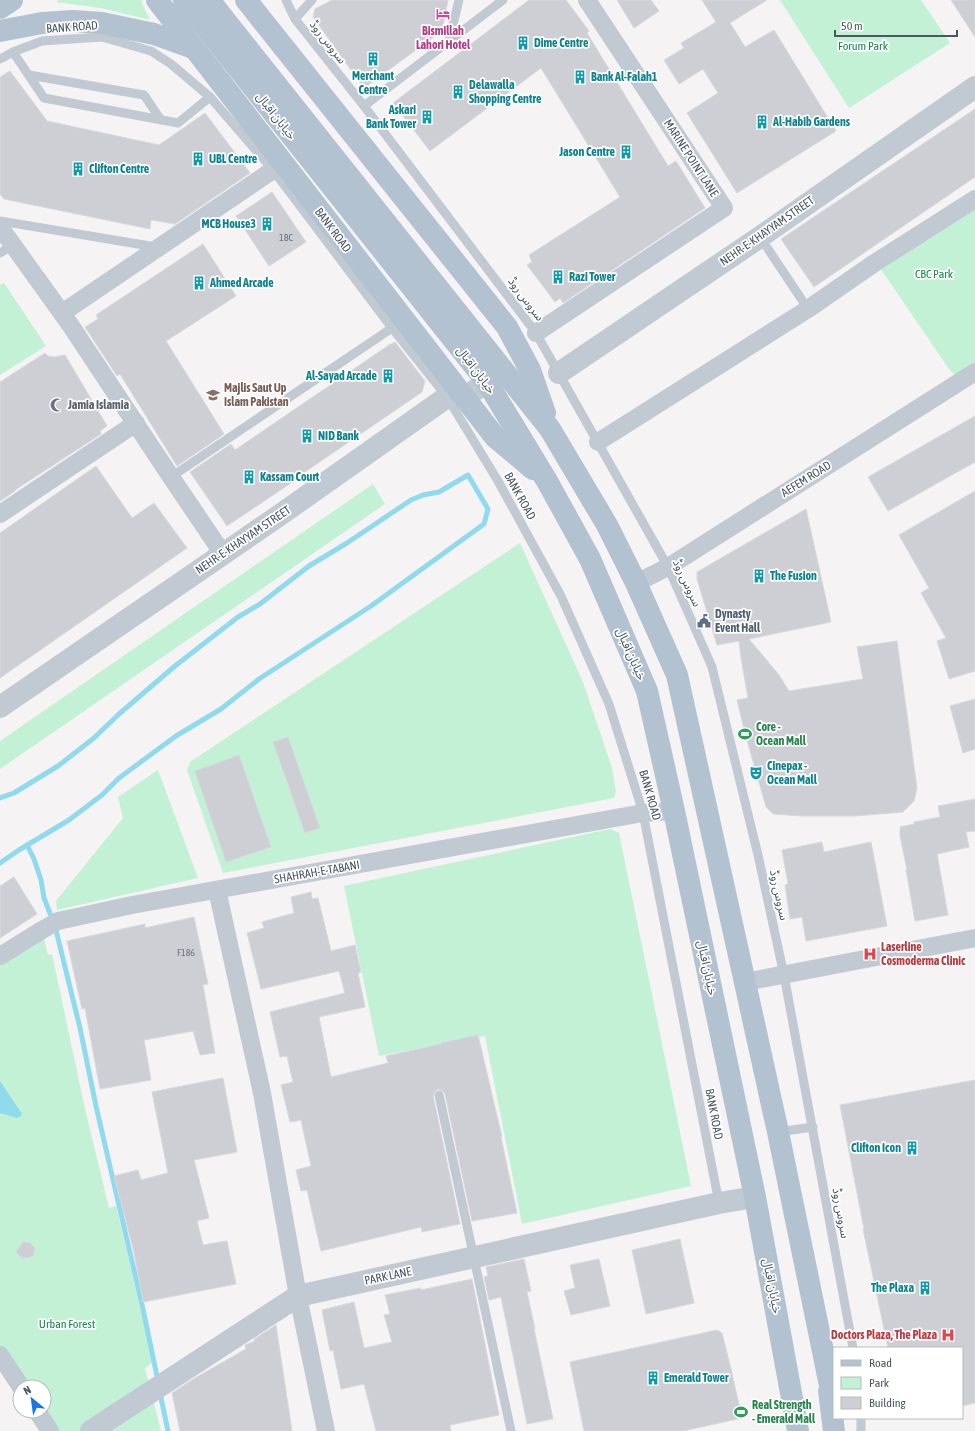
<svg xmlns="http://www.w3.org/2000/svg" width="975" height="1431" viewBox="0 0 975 1431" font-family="'Asap Condensed','Noto Sans Arabic',sans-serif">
<rect width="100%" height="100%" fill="#f5f3f3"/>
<g fill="#c3f1d5">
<path d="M59,0H141L143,6L150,20L101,8L56,2Z"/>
<path d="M780,0H921L950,43L849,108Z"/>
<path d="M975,199V372L960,381L949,369L876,262Z"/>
<path d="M4,283L46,346L0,375V285Z"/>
<path d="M373,484L385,504L0,769V741Z"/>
<path d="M520,543L583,682L612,768L616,792L614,798L223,873L187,770L190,762Z"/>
<path d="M158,770L198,878L57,910L56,901L123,818L118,797Z"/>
<path d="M610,829L619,833L691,1186L522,1224L485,1036L379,1056L344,886Z"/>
<path d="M42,930L48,955L52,954L85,1109L109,1208L116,1206L153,1362L145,1368L161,1431H50L44,1411V1387H21L0,1355V956Z"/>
</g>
<path fill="#90daee" d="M0,1081L22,1114L21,1116L17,1118L0,1113Z"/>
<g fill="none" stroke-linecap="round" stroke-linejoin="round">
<g stroke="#90daee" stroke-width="5">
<path d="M0,798L14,793L58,766L94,738L119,714L175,666L238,617L260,604L309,566L347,543L411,500L423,495L439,492L468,475L488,509L484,524L371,606L259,679L221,709L176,736L119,778L102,795L69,820L19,850L0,863"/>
<path d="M27,845L34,859L41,880L44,898L55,926L80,1028L96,1106L143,1309L158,1381"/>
<path d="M160,1393L168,1431"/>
</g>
</g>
<g fill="#cdcfd5" stroke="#d7d9de">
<path d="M332,0H448L442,31L364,88L313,17L315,9Z"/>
<path d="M529,0H566L589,31L587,33L668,166L676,161L705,208L563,303L560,298L555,302L527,265L532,262L529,255L620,197L541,68L430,151L393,103Z"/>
<path d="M617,0H651L659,11L634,28Z"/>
<path d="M702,0H767L730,23L745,47L774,30L836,131L737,193L687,113L718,93L703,69L679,84L664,60L684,48L681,43L716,22Z"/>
<path d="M951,0H975V37Z"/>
<path d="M10,71L47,121L159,145L205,113L250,173L175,224L151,220L150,229L4,199L0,194V77Z"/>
<path d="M975,109V177L814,287L781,239Z"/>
<path d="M272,192L306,242L269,266L236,216Z"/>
<path d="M203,244L236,296L166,341L224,434L177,466L120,374L117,376L85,327L98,319L96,315Z"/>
<path d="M395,342L425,381L422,392L302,474L303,475L227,526L190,472L231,444L235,450L389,345Z"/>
<path d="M45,353L48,356L54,357L65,355L107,426L100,431L101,434L15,490V491L0,501V382Z"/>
<path d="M975,416V462L888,511L868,477Z"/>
<path d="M96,466L132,518L154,503L187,548L0,678V533Z"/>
<path d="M975,491V671L949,679L937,641L946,638L921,593L929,588L899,535Z"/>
<path d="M806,509L831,622L749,639L779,675L789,691L863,679L857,647L897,641L917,788L914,801L903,812L855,816H801L773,814L766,807L746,737L737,700L748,698L741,658L739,641L717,645L697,579V572Z"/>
<path d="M975,699V749L963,753L950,706Z"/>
<path d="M288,737L320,828L305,833L273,742Z"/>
<path d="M239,755L271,847L226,862L195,771Z"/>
<path d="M975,799V831L966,832L969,847L937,854L948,915L915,921L906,870H907L900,836V827L914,824V822L940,817L938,806Z"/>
<path d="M822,842L824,852L871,842L887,926L806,941L802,917L790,919L785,885L788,884L782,850Z"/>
<path d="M14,877L37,914L0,938V886Z"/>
<path d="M311,892L312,899L318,898L331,951L355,945L361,972L358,973L365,1007L319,1017L331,1077L388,1063L386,1056L441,1044V1043L478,1035L502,1137H501L517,1213L472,1221L445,1094L443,1091L438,1089L435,1091L433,1096L460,1224L422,1232L421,1227L321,1251L307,1190L301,1191L296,1170L311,1166L301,1120L290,1122L281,1085L293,1082L287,1056L280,1057L270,1012L345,993L339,971L261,989L247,933L264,928L262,922L294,913L291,897Z"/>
<path d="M194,917L208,984L203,985L215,1053L200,1055L193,1031L144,1040L151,1080L100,1089L85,1008L82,1009L67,941L145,924V928Z"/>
<path d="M223,1078L237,1152L194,1160L209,1218L197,1221L203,1245L227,1241L236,1284L143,1302L134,1252L114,1176L138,1170L141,1180L168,1173L152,1092Z"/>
<path d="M975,1080V1403L962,1406V1348H888L863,1229H864L840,1105Z"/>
<path d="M680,1239L694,1303L646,1314L632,1250Z"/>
<path d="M23,1242L30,1243L35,1248L33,1256L28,1258H22L16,1252Z"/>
<path d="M524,1259L531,1291L527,1292L535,1329H534L553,1419L527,1424L501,1297L489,1300L484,1277L488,1276L486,1267Z"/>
<path d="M599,1259L610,1306L571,1315L564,1291L575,1288L570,1265Z"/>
<path d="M472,1279L499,1415L450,1425L451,1431H376L364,1384L341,1389L333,1350L330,1351L322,1310L354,1302L364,1348L392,1342L384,1315L390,1314L385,1295L421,1288V1290Z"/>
<path d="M276,1325L292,1431H180L172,1393L195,1378L246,1349L245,1345L255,1341L254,1339Z"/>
<path d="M717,1330L722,1333L731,1369L742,1418L683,1431H584L570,1362Z"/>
</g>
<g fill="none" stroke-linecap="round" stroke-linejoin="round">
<g stroke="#c1cad2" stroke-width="9">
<path d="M286,0L295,19L364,106L536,333L668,567L712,667L758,855L784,975L853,1348"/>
<path d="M295,19L312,0"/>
<path d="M449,41L459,0"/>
<path d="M13,52L44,98L178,123L210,97"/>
<path d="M0,59L13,52L42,41L102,37L151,51L171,64L210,97L273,170L392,328L447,397L498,481L561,596L609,704L643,813L719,1203"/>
<path d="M29,75L144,95L161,120"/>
<path d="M364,106L503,0"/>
<path d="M0,221L156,247"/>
<path d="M760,237L808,309"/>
<path d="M0,253L13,245"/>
<path d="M171,477L392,328"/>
<path d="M439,1095L511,1431"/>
<path d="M778,1132L813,1127"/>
<path d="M861,1418V1431"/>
</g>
<g stroke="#c1cad2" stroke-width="18">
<path d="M0,227L71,326L171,477L223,554"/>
<path d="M62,313L273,170"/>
<path d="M536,333L724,208L587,0"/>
<path d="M598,442L808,309L876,262L975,199"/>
<path d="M0,514L136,423"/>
<path d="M636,583L668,567L975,372"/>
<path d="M217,890L262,1093L298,1296L326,1431"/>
<path d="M0,956L42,930L58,921L132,905L643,813L674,811"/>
<path d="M745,982L975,938"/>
<path d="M0,1355L21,1387"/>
<path d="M37,1411L50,1431"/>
</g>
<g stroke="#c1cad2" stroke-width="22">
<path d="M559,373L760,237L975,87"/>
<path d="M0,707L277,517L447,397H465L487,382"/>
<path d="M91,1431L298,1296L719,1203L755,1197"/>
</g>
<g stroke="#b3c2d1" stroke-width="22">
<path d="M157,0L495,437L533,469"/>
<path d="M184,0L487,382L547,481L590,559L647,691L674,811L755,1197L798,1431"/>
<path d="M209,0L550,429L607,525L636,583L677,675L778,1132L834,1405"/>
<path d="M246,0L507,327L530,370L545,413"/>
<path d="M0,8L12,0"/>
<path d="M0,31L42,23L73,21L102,23L154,34L193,48"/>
<path d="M829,1391L834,1431"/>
</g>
</g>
<defs>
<g id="hotel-bare" transform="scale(1.08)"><path d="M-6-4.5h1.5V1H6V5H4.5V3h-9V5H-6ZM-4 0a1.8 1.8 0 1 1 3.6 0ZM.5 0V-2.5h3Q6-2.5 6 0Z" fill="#d1479c" stroke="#fff" stroke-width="2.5" paint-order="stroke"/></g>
<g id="building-bare" transform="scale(1.08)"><path d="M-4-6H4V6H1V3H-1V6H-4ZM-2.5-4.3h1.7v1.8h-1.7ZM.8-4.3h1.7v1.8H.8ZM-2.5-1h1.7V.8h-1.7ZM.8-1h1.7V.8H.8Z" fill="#0f9aa8" stroke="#fff" stroke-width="2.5" paint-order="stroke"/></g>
<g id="school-bare" transform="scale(1.08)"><path d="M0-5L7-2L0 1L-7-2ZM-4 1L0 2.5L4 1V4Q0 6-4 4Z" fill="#8d6e63" stroke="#fff" stroke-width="2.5" paint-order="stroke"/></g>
<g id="mosque-bare" transform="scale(1.08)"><path d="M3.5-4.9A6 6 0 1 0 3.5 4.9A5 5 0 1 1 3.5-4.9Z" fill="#6b7280" stroke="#fff" stroke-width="2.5" paint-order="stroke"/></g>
<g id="civic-bare" transform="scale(1.08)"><path d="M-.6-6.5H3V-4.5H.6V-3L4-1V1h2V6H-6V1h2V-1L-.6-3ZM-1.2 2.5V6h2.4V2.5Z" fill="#5c6f8a" stroke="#fff" stroke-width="2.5" paint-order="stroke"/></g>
<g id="stadium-bare" transform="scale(1.08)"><path d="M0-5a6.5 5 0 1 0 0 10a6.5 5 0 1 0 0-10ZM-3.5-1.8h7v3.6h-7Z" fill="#2e9e5b" stroke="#fff" stroke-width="2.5" paint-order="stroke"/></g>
<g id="theatre-bare" transform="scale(1.08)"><path d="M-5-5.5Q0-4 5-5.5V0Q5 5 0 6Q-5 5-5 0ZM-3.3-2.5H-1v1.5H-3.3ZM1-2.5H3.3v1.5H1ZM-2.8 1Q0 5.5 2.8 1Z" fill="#0f9aa8" stroke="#fff" stroke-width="2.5" paint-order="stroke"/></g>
<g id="hospital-bare" transform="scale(1.08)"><path d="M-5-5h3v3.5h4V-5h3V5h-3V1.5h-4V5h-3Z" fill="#e0444e" stroke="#fff" stroke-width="2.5" paint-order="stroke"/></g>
</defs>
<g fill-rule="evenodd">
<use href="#hotel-bare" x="443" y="14"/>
<use href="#building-bare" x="523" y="43"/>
<use href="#building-bare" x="373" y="59"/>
<use href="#building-bare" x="580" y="77"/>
<use href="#building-bare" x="458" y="92"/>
<use href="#building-bare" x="427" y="117"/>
<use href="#building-bare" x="762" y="122"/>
<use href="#building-bare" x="626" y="152"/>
<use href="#building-bare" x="198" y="159"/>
<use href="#building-bare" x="78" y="169"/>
<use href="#building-bare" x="267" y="224"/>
<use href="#building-bare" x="558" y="277"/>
<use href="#building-bare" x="199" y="283"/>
<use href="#building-bare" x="388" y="376"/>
<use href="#school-bare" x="213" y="395"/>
<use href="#mosque-bare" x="57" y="405"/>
<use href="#building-bare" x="307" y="436"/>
<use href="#building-bare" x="249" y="477"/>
<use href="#building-bare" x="759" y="576"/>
<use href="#civic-bare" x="704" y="621"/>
<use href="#stadium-bare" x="745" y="734"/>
<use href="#theatre-bare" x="756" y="773"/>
<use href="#hospital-bare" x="870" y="954"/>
<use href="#building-bare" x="912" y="1148"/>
<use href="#building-bare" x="925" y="1288"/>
<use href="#hospital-bare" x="948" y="1335"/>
<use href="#building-bare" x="653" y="1378"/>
<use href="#stadium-bare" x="741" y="1412"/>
</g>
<g text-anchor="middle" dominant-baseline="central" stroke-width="3.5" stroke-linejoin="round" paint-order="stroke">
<g font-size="10" fill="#6b747e">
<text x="286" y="237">1BC</text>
<text x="186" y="952">F186</text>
</g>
<g font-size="12" fill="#4a5661" stroke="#fff">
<text transform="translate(72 27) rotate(-4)">BANK ROAD</text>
<text transform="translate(328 42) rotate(52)">سروس روڈ</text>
<text transform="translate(276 116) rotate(52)">خیابان اقبال</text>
<text transform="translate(691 158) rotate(57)">MARINE POINT LANE</text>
<text transform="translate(333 230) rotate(53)">BANK ROAD</text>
<text transform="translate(767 231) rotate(-35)">NEHR-E-KHAYYAM STREET</text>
<text transform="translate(526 299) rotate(53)">سروس روڈ</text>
<text transform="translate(476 370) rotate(53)">خیابان اقبال</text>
<text transform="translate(806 479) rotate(-32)">AEFEM ROAD</text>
<text transform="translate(520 496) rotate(61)">BANK ROAD</text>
<text transform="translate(243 540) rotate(-34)">NEHR-E-KHAYYAM STREET</text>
<text transform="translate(687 583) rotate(65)">سروس روڈ</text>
<text transform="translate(631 654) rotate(66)">خیابان اقبال</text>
<text transform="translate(650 795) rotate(74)">BANK ROAD</text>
<text transform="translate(317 872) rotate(-10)">SHAHRAH-E-TABANI</text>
<text transform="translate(779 895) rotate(78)">سروس روڈ</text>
<text transform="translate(707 968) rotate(78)">خیابان اقبال</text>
<text transform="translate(714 1114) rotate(79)">BANK ROAD</text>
<text transform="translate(841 1213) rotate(80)">سروس روڈ</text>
<text transform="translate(388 1276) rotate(-12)">PARK LANE</text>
<text transform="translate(772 1286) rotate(79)">خیابان اقبال</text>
</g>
<g font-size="12" font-weight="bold" fill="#b23c85" stroke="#fff">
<text x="443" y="31">Bismillah<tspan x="443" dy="14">Lahori Hotel</tspan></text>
</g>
<g font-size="12" font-weight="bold" fill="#0d838f" stroke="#fff" text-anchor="start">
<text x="534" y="43">Dime Centre</text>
<text x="373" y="76" text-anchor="middle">Merchant<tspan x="373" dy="14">Centre</tspan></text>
<text x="591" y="77">Bank Al-Falah1</text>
<text x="469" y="85">Delawalla<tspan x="469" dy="14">Shopping Centre</tspan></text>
<text x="416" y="110" text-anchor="end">Askari<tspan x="416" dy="14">Bank Tower</tspan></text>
<text x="773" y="122">Al-Habib Gardens</text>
<text x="615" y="152" text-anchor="end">Jason Centre</text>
<text x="209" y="159">UBL Centre</text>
<text x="89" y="169">Clifton Centre</text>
<text x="256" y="224" text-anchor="end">MCB House3</text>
<text x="569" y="277">Razi Tower</text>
<text x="210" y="283">Ahmed Arcade</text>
<text x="377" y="376" text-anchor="end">Al-Sayad Arcade</text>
<text x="318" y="436">NID Bank</text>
<text x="260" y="477">Kassam Court</text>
<text x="770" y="576">The Fusion</text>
<text x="767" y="766">Cinepax -<tspan x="767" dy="14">Ocean Mall</tspan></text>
<text x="901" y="1148" text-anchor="end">Clifton Icon</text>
<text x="914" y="1288" text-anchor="end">The Plaxa</text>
<text x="664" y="1378">Emerald Tower</text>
</g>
<g font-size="12" fill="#17864f" stroke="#fff">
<text x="863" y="46">Forum Park</text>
<text x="934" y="274">CBC Park</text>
<text x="67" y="1324">Urban Forest</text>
</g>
<g font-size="12" font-weight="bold" fill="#785e54" stroke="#fff" text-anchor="start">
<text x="224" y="388">Majlis Saut Up<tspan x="224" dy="14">Islam Pakistan</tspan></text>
</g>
<g font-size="12" font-weight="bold" fill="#5b616d" stroke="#fff" text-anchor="start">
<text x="68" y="405">Jamia Islamia</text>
</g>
<g font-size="12" font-weight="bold" fill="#4e5e75" stroke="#fff" text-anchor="start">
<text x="715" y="614">Dynasty<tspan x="715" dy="14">Event Hall</tspan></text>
</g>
<g font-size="12" font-weight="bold" fill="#27864d" stroke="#fff" text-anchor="start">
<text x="756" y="727">Core -<tspan x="756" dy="14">Ocean Mall</tspan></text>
<text x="752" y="1405">Real Strength<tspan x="752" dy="14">- Emerald Mall</tspan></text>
</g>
<g font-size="12" font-weight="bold" fill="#be3a42" stroke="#fff" text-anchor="start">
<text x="881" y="947">Laserline<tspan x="881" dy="14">Cosmoderma Clinic</tspan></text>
<text x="937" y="1335" text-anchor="end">Doctors Plaza, The Plaza</text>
</g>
</g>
<rect x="833" y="1347" width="130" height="72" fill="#ffffff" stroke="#b7bbc0"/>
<rect x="841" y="1360" width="20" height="6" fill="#b3c2d1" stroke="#b7bbc0"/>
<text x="869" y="1367" font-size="12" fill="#4a5661">Road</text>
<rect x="841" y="1377" width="20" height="12" fill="#c3f1d5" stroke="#b7bbc0"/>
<text x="869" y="1387" font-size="12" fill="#4a5661">Park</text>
<rect x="841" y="1397" width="20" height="12" fill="#cdcfd5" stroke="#b7bbc0"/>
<text x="869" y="1407" font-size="12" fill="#4a5661">Building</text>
<g transform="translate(32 1399) rotate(331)"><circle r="19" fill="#ffffff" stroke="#b7bbc0"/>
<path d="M0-3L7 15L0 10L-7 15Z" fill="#1a73e8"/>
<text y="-6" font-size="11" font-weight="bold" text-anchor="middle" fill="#4a5661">N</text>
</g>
<path d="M835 30v6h122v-6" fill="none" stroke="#4a5661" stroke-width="2"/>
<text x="841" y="30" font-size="12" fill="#4a5661" stroke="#ffffff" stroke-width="3" paint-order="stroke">50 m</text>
</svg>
